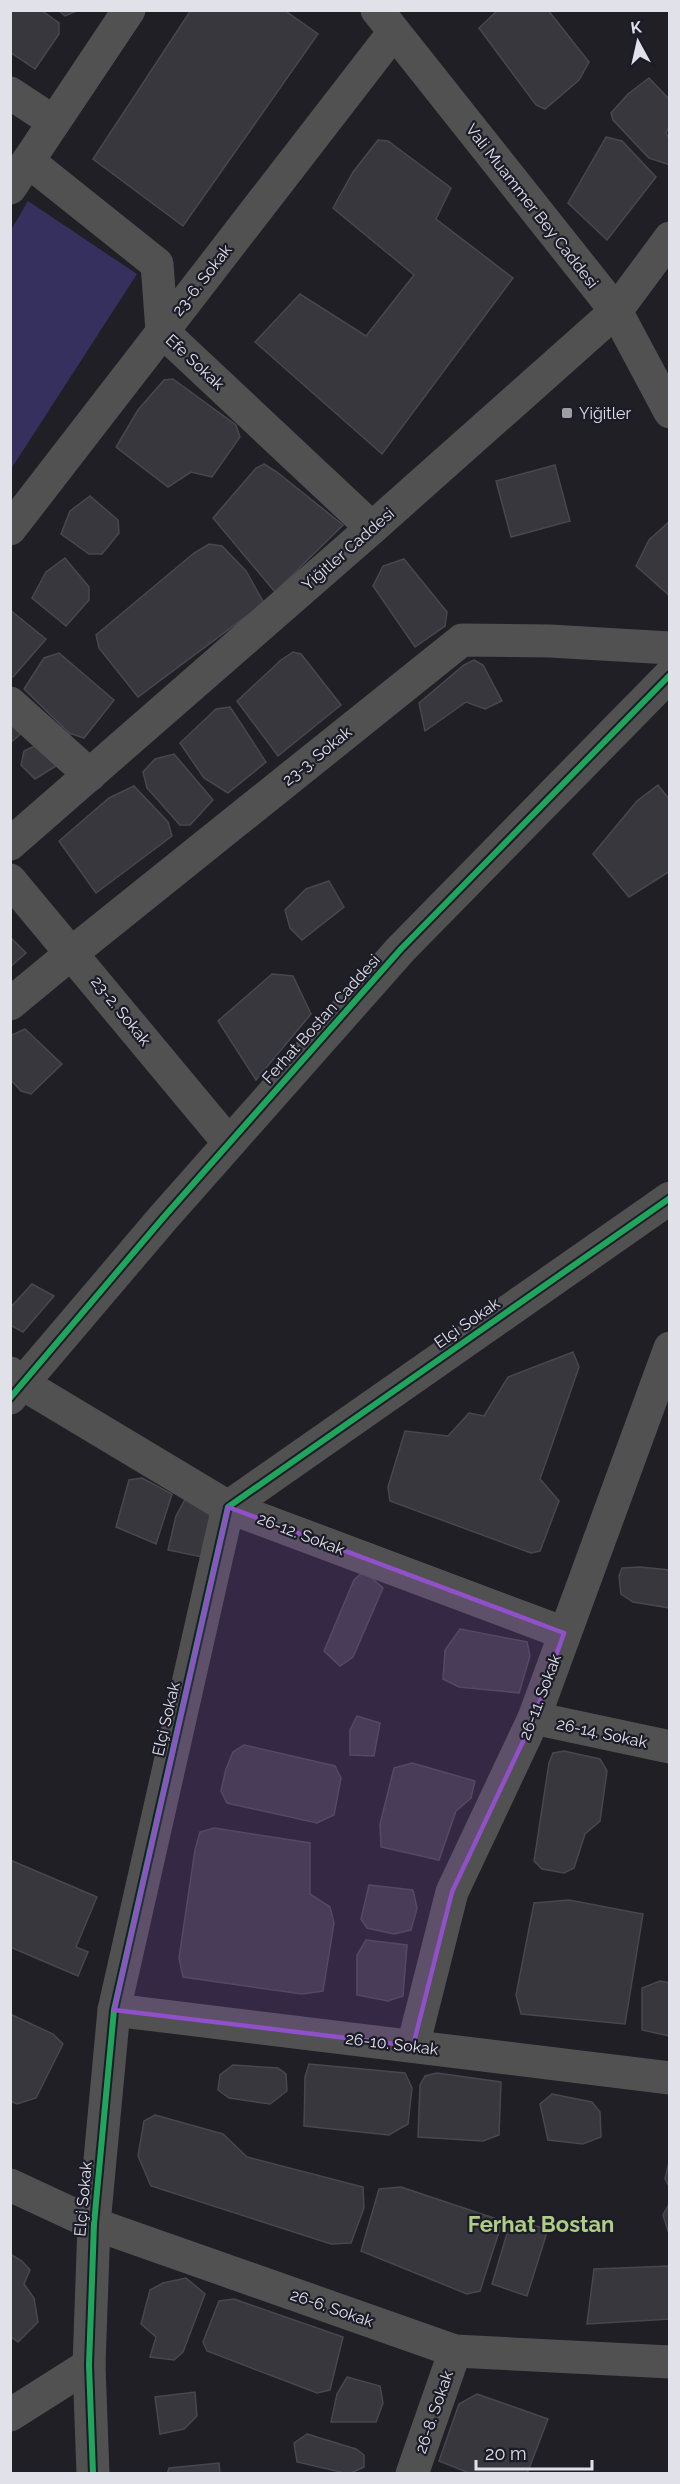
<svg xmlns="http://www.w3.org/2000/svg" width="680" height="2484" viewBox="0 0 680 2484" font-family="Raleway,sans-serif">
<rect width="100%" height="100%" fill="#1f1f25"/>
<path fill="#35305d" d="M28,201L137,274L11,469V230Z"/>
<g fill="#37373d" stroke="#47474d" stroke-width="1.5">
<path d="M10,10H41L59,23V34L35,69L10,52Z"/>
<path d="M58,10H79L65,16Z"/>
<path d="M191,10H284L318,34L183,226L93,159Z"/>
<path d="M498,10H548L589,62L579,80L545,109L536,105L479,28Z"/>
<path d="M649,78L670,100V124L666,133L670,140V165L649,158L613,120L611,113L628,94Z"/>
<path d="M606,137L622,141L656,177L607,240L568,203Z"/>
<path d="M378,140L388,141L451,188L436,219L513,278L382,454L255,342L300,294L366,336L414,275L333,208L353,172Z"/>
<path d="M173,379L236,425L240,437L212,477L191,472L168,487L116,447L138,410L164,380Z"/>
<path d="M264,464L277,472L343,525L275,592L213,518L256,468Z"/>
<path d="M555,465L570,521L511,537L496,481Z"/>
<path d="M90,496L118,520L119,533L102,554H89L61,534L70,511Z"/>
<path d="M670,521V596L636,566L649,540Z"/>
<path d="M209,544L222,546L246,571L264,603L138,697L99,648L96,635L194,553Z"/>
<path d="M65,558L89,587V600L66,626L32,598L46,572Z"/>
<path d="M404,559L447,612L445,626L415,647L373,586L383,566Z"/>
<path d="M10,610L46,639L13,677L10,675Z"/>
<path d="M293,652L301,654L341,705L278,756L237,701L281,660Z"/>
<path d="M59,653L114,700L84,738L69,733L24,689L44,658Z"/>
<path d="M474,660L483,665L502,701L485,709L466,702L425,731L419,703L464,665Z"/>
<path d="M230,707L266,762L228,793L204,778L180,743L216,709Z"/>
<path d="M10,722L22,733L10,743Z"/>
<path d="M39,744L56,766L35,779L21,765L24,751Z"/>
<path d="M174,754L213,800L190,825H180L147,788L143,772L155,759Z"/>
<path d="M658,785L670,800V871L629,897L593,854L637,801Z"/>
<path d="M134,786L168,822L172,836L96,893L59,841L109,798Z"/>
<path d="M329,881L344,907L302,940L290,928L285,910L306,889Z"/>
<path d="M10,937L26,953L10,967Z"/>
<path d="M272,974L293,976L311,1014L256,1080L218,1021Z"/>
<path d="M25,1029L62,1064L31,1094L21,1091L10,1079V1036Z"/>
<path d="M32,1284L54,1296L23,1332L10,1325V1308Z"/>
<path d="M573,1352L579,1367L540,1479L559,1501L540,1551L531,1553L390,1501L388,1487L405,1431L448,1436L469,1413L484,1416L508,1377Z"/>
<path d="M142,1478L172,1494L156,1544L116,1527L129,1480Z"/>
<path d="M187,1496L218,1505L202,1557L168,1550L176,1516Z"/>
<path d="M640,1567L670,1570V1608L633,1602L621,1594L619,1576L622,1568Z"/>
<path d="M364,1571L383,1588L353,1657L340,1666L324,1651L354,1580Z"/>
<path d="M460,1629L527,1642L530,1656L519,1693L459,1687L443,1679L445,1650Z"/>
<path d="M357,1716L380,1723L374,1756L350,1755V1730Z"/>
<path d="M244,1745L335,1766L341,1778L334,1815L317,1823L227,1803L221,1791L226,1769L233,1752Z"/>
<path d="M564,1751L600,1759L607,1771L600,1821L585,1834L574,1868L564,1873L542,1869L534,1861L549,1763L553,1753Z"/>
<path d="M412,1763L475,1781L471,1798L456,1811L439,1860L381,1847L380,1824L394,1768Z"/>
<path d="M214,1828L310,1843V1894L330,1907L334,1923L323,1991L302,1994L183,1977L179,1958L195,1850L200,1832Z"/>
<path d="M10,1860L97,1897L76,1947L88,1952L78,1976L10,1947Z"/>
<path d="M369,1885L413,1890L417,1908L411,1930L394,1934L367,1928L361,1919Z"/>
<path d="M569,1900L643,1914L625,2024L521,2014L516,1995L534,1903Z"/>
<path d="M366,1940L407,1945L403,1996L388,2001L357,1995V1955Z"/>
<path d="M660,1981L670,1983V2036L642,2030V1988Z"/>
<path d="M10,2014L53,2034L63,2044L36,2098L17,2104L10,2101Z"/>
<path d="M309,2064L405,2073L412,2088L408,2124L389,2135L304,2126L305,2077Z"/>
<path d="M233,2065L278,2068L286,2074L287,2091L270,2104L229,2098L218,2090L220,2075Z"/>
<path d="M437,2073L501,2082L499,2135L483,2141L418,2137L420,2085L425,2076Z"/>
<path d="M552,2094L592,2102L600,2112L601,2137L583,2144L548,2140L540,2104Z"/>
<path d="M155,2115L223,2134L247,2157L363,2187L364,2208L351,2243L331,2244L151,2186L138,2156L144,2121Z"/>
<path d="M670,2157V2188L665,2179Z"/>
<path d="M401,2187L497,2219L500,2229L480,2291L467,2294L361,2251L379,2189Z"/>
<path d="M670,2202V2237L663,2215Z"/>
<path d="M511,2220L548,2229L527,2296L492,2284Z"/>
<path d="M10,2254L22,2261L30,2270L24,2284L34,2298L38,2322L18,2342L10,2336Z"/>
<path d="M670,2266V2319L587,2324L594,2269Z"/>
<path d="M186,2278L205,2294L183,2352L174,2360L150,2357L156,2337L141,2324L150,2290L163,2283Z"/>
<path d="M234,2299L343,2337L330,2390L317,2393L207,2351L203,2342L219,2301Z"/>
<path d="M347,2377L380,2386L383,2403L376,2422H331L337,2394Z"/>
<path d="M195,2392L197,2416L184,2429L160,2434L155,2397Z"/>
<path d="M477,2394L548,2419L527,2474H472L439,2461L459,2404Z"/>
<path d="M307,2434L356,2449L364,2455V2467L349,2474L297,2462L294,2443Z"/>
<path d="M219,2463L220,2474H167L169,2468Z"/>
</g>
<g fill="none" stroke-linecap="round" stroke-linejoin="round">
<g stroke="#505150" stroke-width="33">
<path d="M377,10L616,311L670,412"/>
<path d="M10,93L54,122"/>
<path d="M28,161L157,264L162,331L372,528"/>
<path d="M10,188L129,10"/>
<path d="M10,529L394,32"/>
<path d="M10,703L90,775"/>
<path d="M10,844L372,528L616,311L670,238"/>
<path d="M10,880L229,1143"/>
<path d="M10,1004L73,952L462,640L550,641L670,648"/>
<path d="M10,1373L23,1384L228,1507L564,1633"/>
<path d="M10,1398L163,1218L401,949L670,675"/>
<path d="M534,1718L670,1747"/>
<path d="M114,2010L670,2078"/>
<path d="M413,2046L452,1892L534,1718L670,1348"/>
<path d="M10,2185L94,2224L455,2351L670,2362"/>
<path d="M10,2415L89,2365"/>
<path d="M93,2474L89,2365L94,2224L114,2010L228,1507L670,1198"/>
<path d="M412,2474L455,2351"/>
</g>
<g stroke="#1c1c28" stroke-width="10">
<g id="cycleway">
<path d="M10,1398L163,1218L401,949L670,675"/>
<path d="M93,2474L89,2365L94,2224L114,2010L228,1507L670,1198"/>
</g>
</g>
<use href="#cycleway" stroke="#20a55d" stroke-width="6"/>
</g>
<path fill="#8f50c8" fill-opacity="0.2" stroke="#8f50c8" stroke-width="4.5" stroke-linejoin="round" d="M228,1507L564,1633L534,1718L452,1892L413,2046L114,2010Z"/>
<rect fill="#9d9da5" stroke="#1c1c28" stroke-width="2" x="561" y="407" width="12" height="12" rx="3"/>
<g text-anchor="middle" dominant-baseline="central" stroke-width="4.5" stroke-linejoin="round" paint-order="stroke">
<g font-size="16" fill="#e1e1ea" stroke="#1c1c28">
<text transform="translate(532 206) rotate(52)">Vali Muammer Bey Caddesi</text>
<text transform="translate(202 280) rotate(-52)">23-6. Sokak</text>
<text transform="translate(195 362) rotate(43)">Efe Sokak</text>
<text transform="translate(348 549) rotate(-41)">Yiğitler Caddesi</text>
<text transform="translate(317 756) rotate(-39)">23-3. Sokak</text>
<text transform="translate(121 1011) rotate(51)">23-2. Sokak</text>
<text transform="translate(321 1019) rotate(-48)">Ferhat Bostan Caddesi</text>
<text transform="translate(467 1323) rotate(-35)">Elçi Sokak</text>
<text transform="translate(301 1534) rotate(21)">26-12. Sokak</text>
<text transform="translate(540 1697) rotate(-69)">26-11. Sokak</text>
<text transform="translate(166 1719) rotate(-77)">Elçi Sokak</text>
<text transform="translate(602 1733) rotate(12)">26-14. Sokak</text>
<text transform="translate(392 2044) rotate(7)">26-10. Sokak</text>
<text transform="translate(83 2199) rotate(-85)">Elçi Sokak</text>
<text transform="translate(332 2308) rotate(19)">26-6. Sokak</text>
<text transform="translate(434 2412) rotate(-71)">26-8. Sokak</text>
</g>
<g font-size="16" fill="#e1e1ea" stroke="#1c1c28" text-anchor="start">
<text x="579" y="413">Yiğitler</text>
</g>
<g font-size="22" font-weight="bold" fill="#b0cd85" stroke="#1c1c28">
<text x="541" y="2224">Ferhat Bostan</text>
</g>
</g>
<rect width="680" height="2484" fill="none" stroke="#e1e1ea" stroke-width="24"/>
<g transform="translate(638 42) rotate(352)" stroke="#1c1c28" stroke-width="4.5" paint-order="stroke">
<path d="M0-4.5L10 22L0 15L-10 22Z" fill="#e1e1ea"/>
<text y="-9" font-size="16" font-weight="bold" text-anchor="middle" fill="#e1e1ea">K</text>
</g>
<path d="M476 2460v9h116v-9" fill="none" stroke="#e1e1ea" stroke-width="3"/>
<text x="485" y="2460" font-size="18" fill="#e1e1ea" stroke="#1c1c28" stroke-width="4.5" paint-order="stroke">20 m</text>
</svg>
